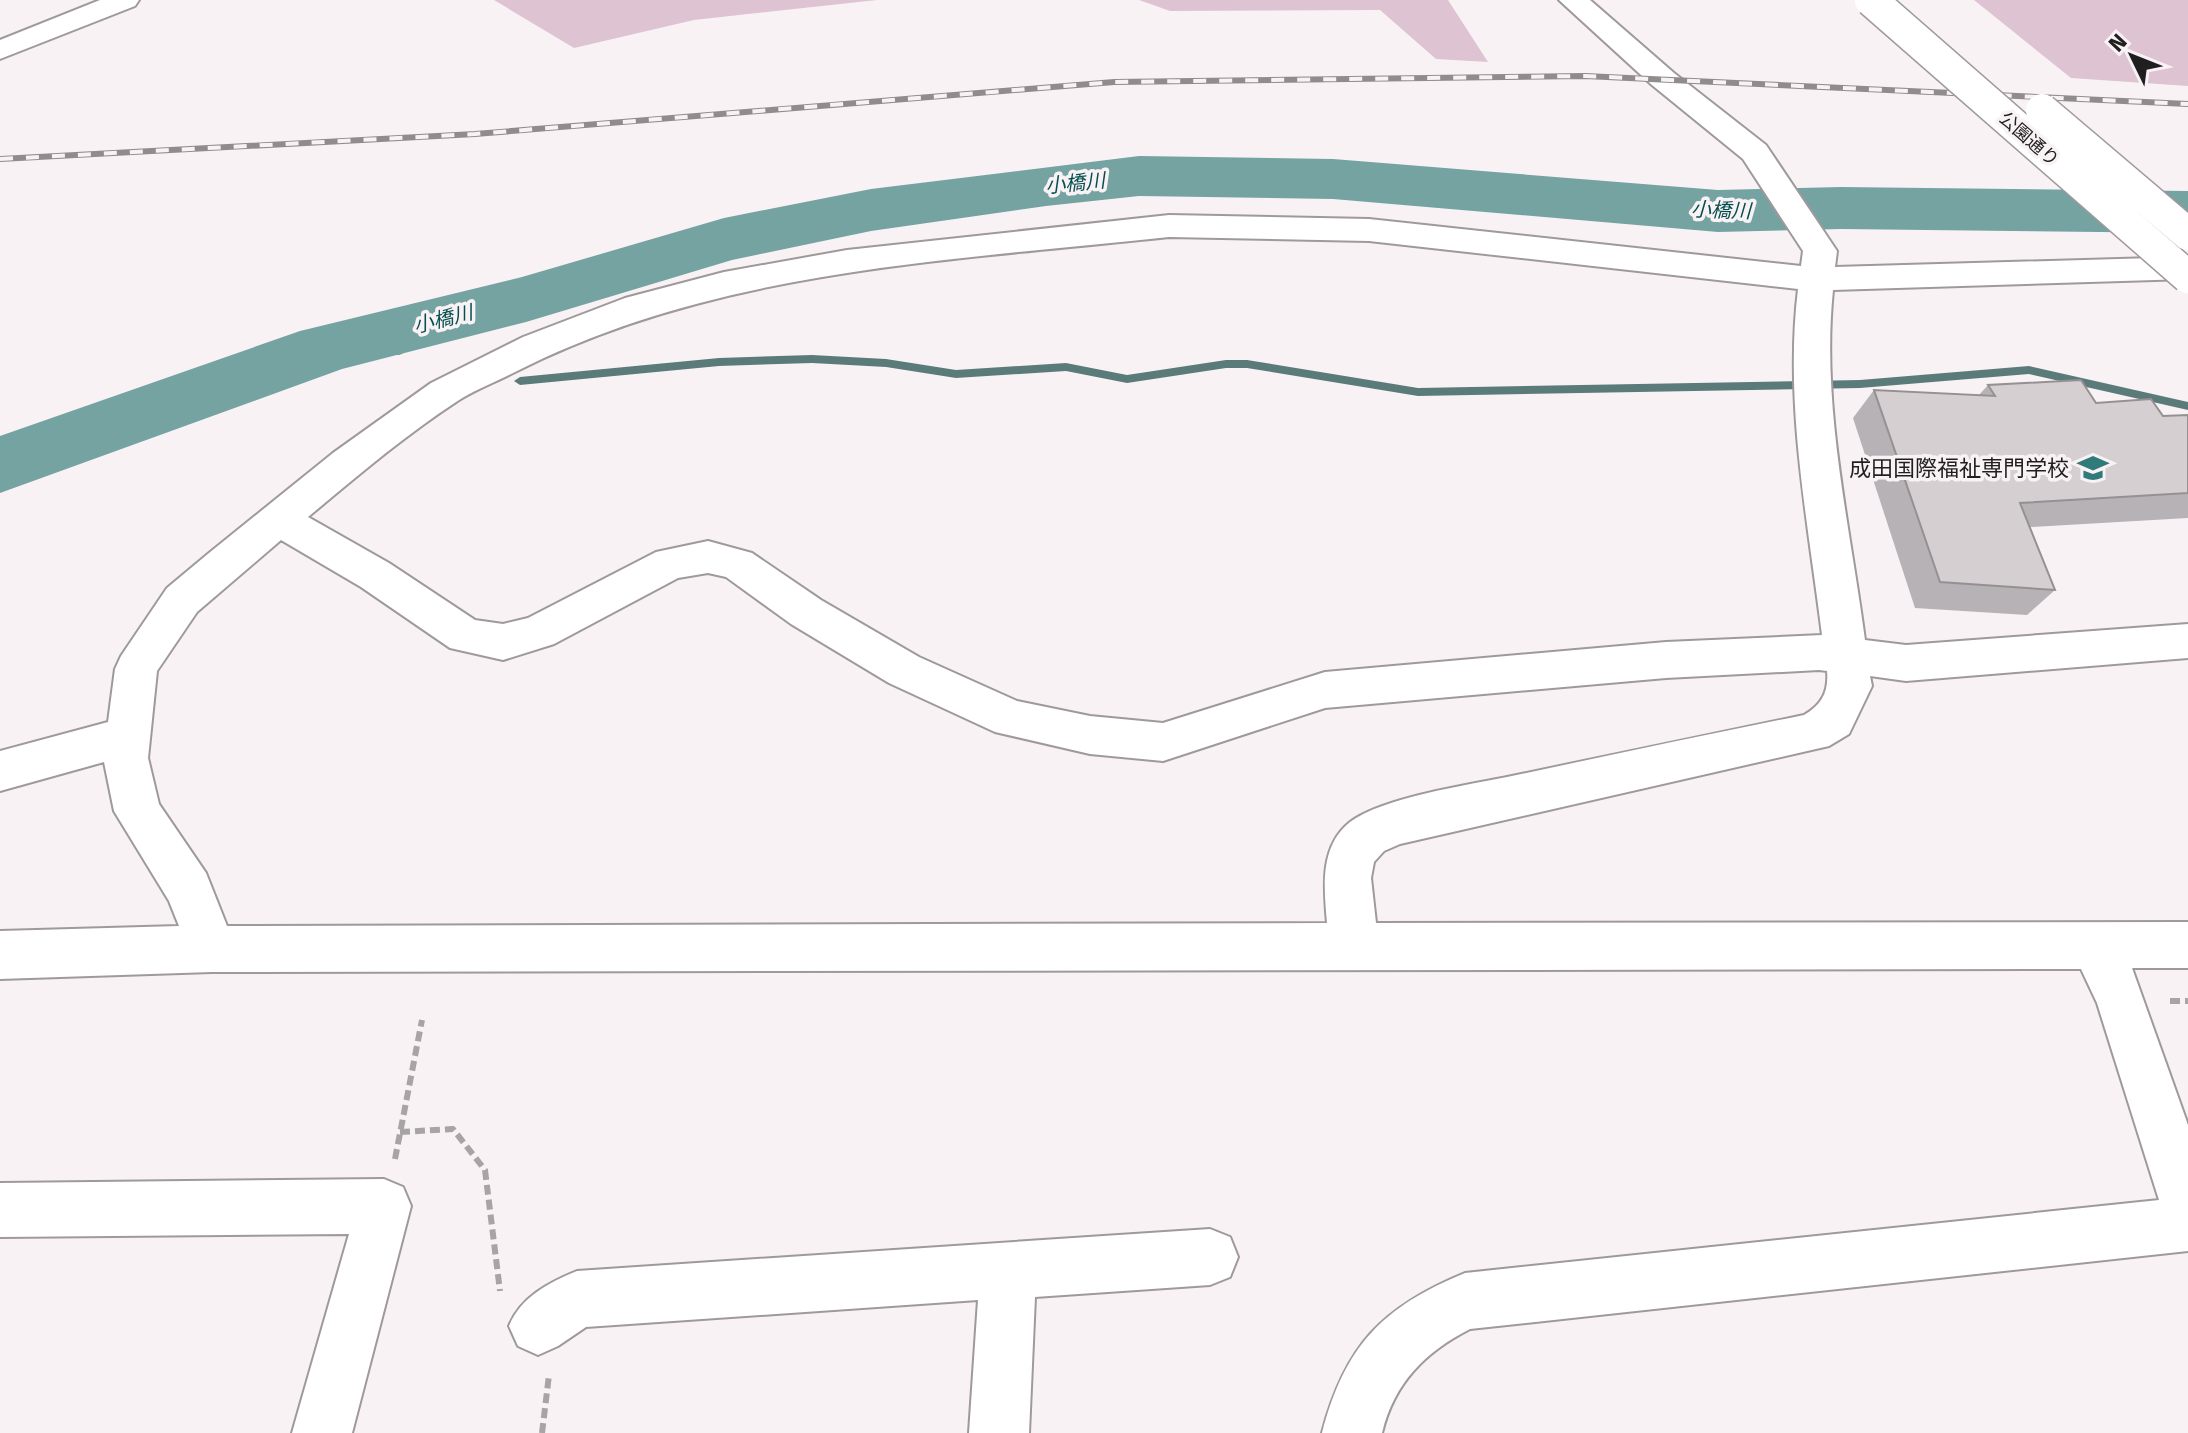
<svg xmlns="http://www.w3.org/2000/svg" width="2188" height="1433" viewBox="0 0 2188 1433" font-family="'Fira Sans','Noto Sans JP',sans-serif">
<rect width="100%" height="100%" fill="#f9f2f5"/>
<g fill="#dec3d2">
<path d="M494,0H877L694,20L574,48Z"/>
<path d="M1139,0H1448L1488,62L1436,59L1380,10L1170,11Z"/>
<path d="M1974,0H2188V86L2071,78Z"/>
</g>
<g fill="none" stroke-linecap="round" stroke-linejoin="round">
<g fill="#5b7b7b" fill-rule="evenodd">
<path d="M388,329L392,330L404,351L402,354L398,355L394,354L382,333Z"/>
<path d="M812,355L886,359L956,370L1066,363L1127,375L1226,360H1247L1418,388L1860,380L2029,366L2188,402V410L2029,374L1860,388L1418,396L1247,368H1226L1127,383L1066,371L956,378L886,367L812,363L719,366L520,385L514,381L520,377L719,358Z"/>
</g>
<path fill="#74a3a2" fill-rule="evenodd" d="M1139,156L1333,159L1718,190L1841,187L2188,191V233L1841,229L1718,232L1333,199L1139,196L1046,206L871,231L732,260L526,322L342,369L0,493V436L300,331L522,277L724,218L871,189Z"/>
<g stroke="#9f999c" stroke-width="4">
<g id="minor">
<path d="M1559,0H1590L1674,73L1766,145L1837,251L1835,267L2188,257V279L1833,290C1821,407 1850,525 1865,640L1906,645L2188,624V658L1906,681L1870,676L1872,686L1849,734L1829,746L1400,844L1384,851L1374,862L1371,878L1376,923L2188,922V968H2132L2188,1125V1251L1470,1329C1425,1352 1394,1383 1382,1433H1322C1345,1346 1382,1307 1465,1273L2159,1200L2097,1003L2081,969L212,972L0,979V931L179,926L169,901L114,811L104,762L0,791V751L108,722L115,669L121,656L167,588L209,553L333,453L431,383L523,337L625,298L724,272L847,250L1169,215L1369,219L1801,266L1803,251L1743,159L1652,85ZM1169,237L1369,241L1798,289C1784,404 1808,521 1822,635L1666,642L1325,672L1163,723L1090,716L1017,701L919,657L821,600L752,553L708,541L656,552L528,618L503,624L475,620L389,563L308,517C355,478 404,436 456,402C474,390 496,382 515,372C717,269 948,261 1169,237ZM281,540L361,587L450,648L503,660L554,644L678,578L708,573L726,577L791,624L889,683L995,732L1090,754L1163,761L1325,708L1666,678L1819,670L1827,671C1829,691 1822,705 1804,715C1705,735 1606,756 1507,777C1467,785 1382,798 1350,822C1319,847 1324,888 1327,923L227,926L206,873L159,804L148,758L157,671L197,612Z"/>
<path d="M384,1179L403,1187L411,1206L352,1433H292L349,1234L0,1237V1183Z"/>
<path d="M1210,1229L1230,1237L1238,1257L1230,1277L1210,1285L1035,1297L1029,1433H969L978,1300L586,1327L558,1346L538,1355L518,1346L509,1326C521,1297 548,1283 577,1271Z"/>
</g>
</g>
<g stroke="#9f999c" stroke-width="4">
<path id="major" d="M100,0H139L135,6L0,59V40Z"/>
</g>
<g stroke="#a8a3a5" stroke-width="6" stroke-dasharray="10 5" stroke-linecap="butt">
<path d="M2170,1001H2188"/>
<path d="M400,1132L453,1129L485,1170L500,1291"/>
<path d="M395,1159L422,1020"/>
<path d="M542,1433L549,1375"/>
</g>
<use href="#minor" fill="#fff" fill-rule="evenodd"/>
<use href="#major" fill="#fff" fill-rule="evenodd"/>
<g stroke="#908b8d" stroke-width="6">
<path id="rail" d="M0,159L475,134L1114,82L1585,76L2188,104"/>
</g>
<use href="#rail" stroke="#f9f2f5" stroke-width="4" stroke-dasharray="13" stroke-linecap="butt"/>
<g stroke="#9f999c" stroke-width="35" stroke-linecap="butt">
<g id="minor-bridge">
<path d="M1871,0L2188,277"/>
<path d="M2042,110L2188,234"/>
</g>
</g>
<use href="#minor-bridge" stroke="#fff" stroke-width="32"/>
</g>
<path fill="#b7b2b5" d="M1988,385L2096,403L2163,416L2188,415V518L2030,527L2055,590L2027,615L1915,608L1853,418L1874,390L1979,395Z"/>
<path fill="#d5cfd2" stroke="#959193" stroke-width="2" d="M2081,380L2096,403L2151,399L2163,416L2188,415V493L2020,503L2055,590L1940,582L1874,390L1995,396L1988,385Z"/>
<defs>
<g id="school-bare" transform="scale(2.4)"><path d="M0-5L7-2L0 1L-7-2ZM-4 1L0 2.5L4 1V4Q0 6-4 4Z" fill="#307a7a" stroke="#f9f2f5" stroke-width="2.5" paint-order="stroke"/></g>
</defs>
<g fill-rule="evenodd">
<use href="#school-bare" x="2093" y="468"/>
</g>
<g text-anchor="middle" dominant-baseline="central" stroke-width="7" stroke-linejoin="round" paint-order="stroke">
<g font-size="18" fill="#201e1f" stroke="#f9f2f5">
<text transform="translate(2029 139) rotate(41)">公園通り</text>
</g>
<g font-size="20" font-style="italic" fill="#064f50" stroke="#f9f2f5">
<text transform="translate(1075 183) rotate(-6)">小橋川</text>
<text transform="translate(1721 210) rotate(2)">小橋川</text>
<text transform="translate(443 319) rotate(-14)">小橋川</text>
</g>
<g font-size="22" fill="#201e1f" stroke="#f9f2f5" text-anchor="end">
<text x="2069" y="468">成田国際福祉専門学校</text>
</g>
</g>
<g transform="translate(2132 56) rotate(313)" stroke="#f9f2f5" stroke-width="6" paint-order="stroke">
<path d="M0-6L14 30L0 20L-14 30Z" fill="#201e1f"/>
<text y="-12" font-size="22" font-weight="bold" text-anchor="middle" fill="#201e1f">N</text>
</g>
</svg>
